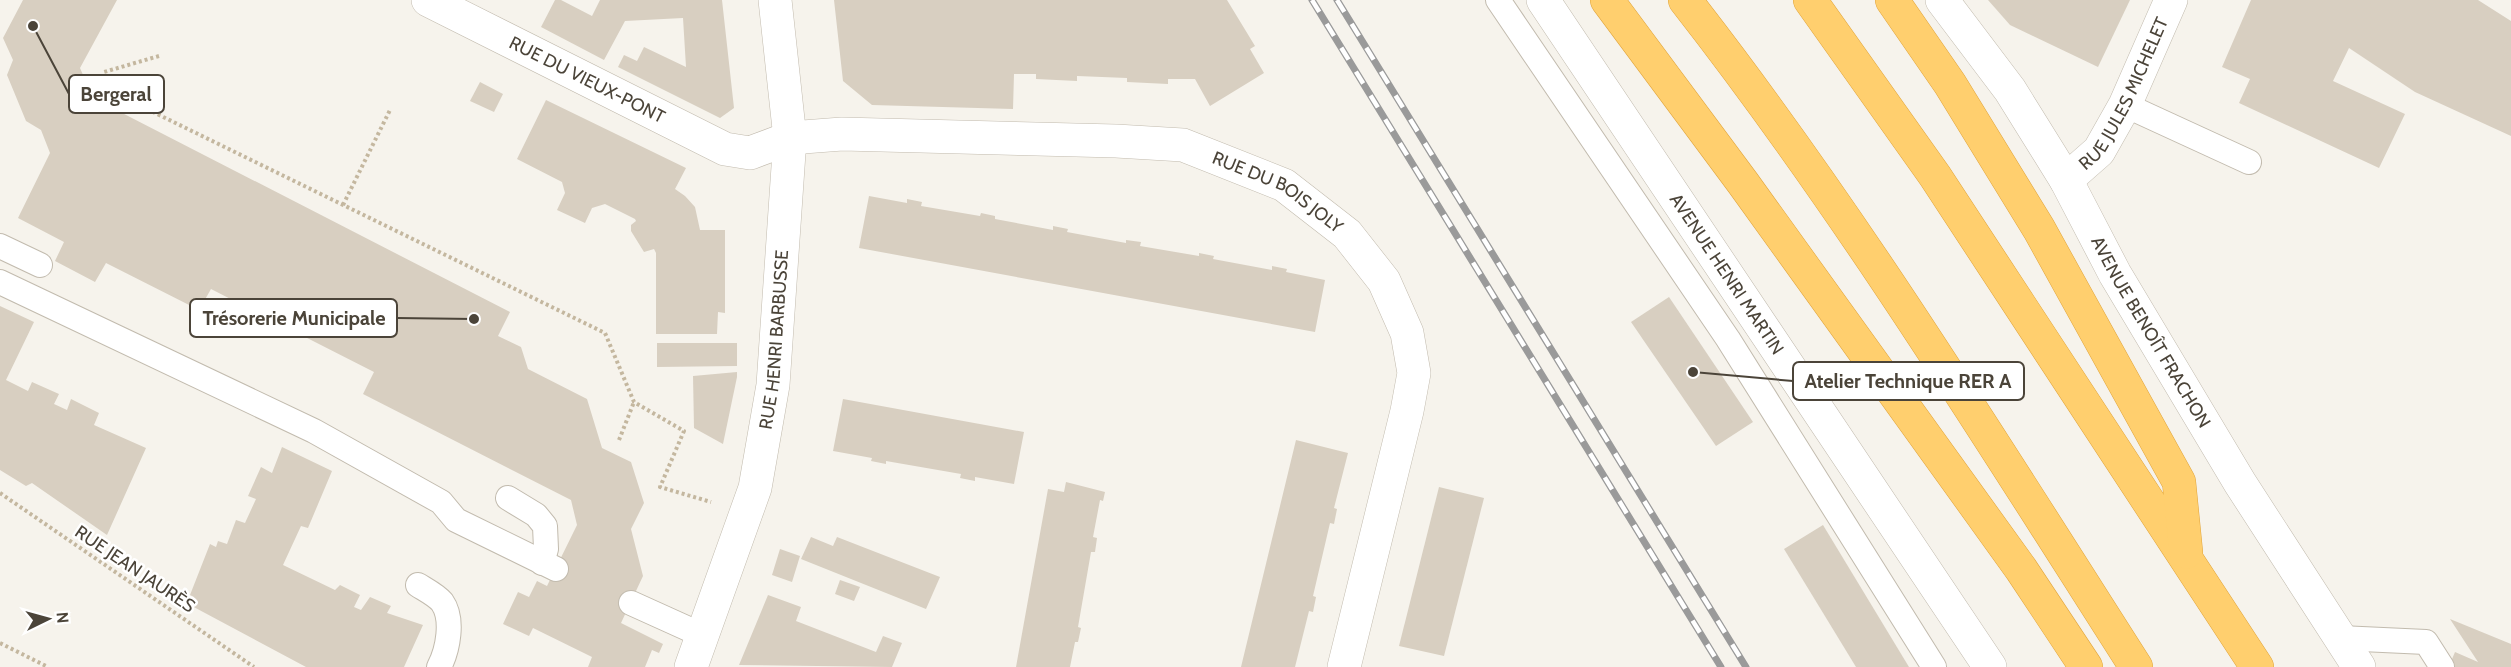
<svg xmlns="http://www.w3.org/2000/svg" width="2511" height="667" viewBox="0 0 2511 667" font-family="Cabin,sans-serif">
<rect width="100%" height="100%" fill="#f6f3ec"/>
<g fill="#d8cfc1">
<path d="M23,0H117L80,68L93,98L510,312L498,336L521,347L528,369L587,399L602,448L631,462L644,503L631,529L643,576L621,623L663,644L659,653L652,650L645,667H588L592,657L533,628L529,636L503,624L518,592L529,597L537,581L547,586L577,525L571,500L363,394L374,372L211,289L199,310L106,263L95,282L55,261L64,242L18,218L50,153L41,130L26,121L7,75L13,60L3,38Z"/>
<path d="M555,0H561L592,16L600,0H722L734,108L720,118L618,67L624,55L637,61L644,47L686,67L683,18L625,21L604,60L541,27Z"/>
<path d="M834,0H1227L1255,46L1250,49L1264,73L1210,106L1195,79H1168V84L1127,82V78L1077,76V81L1036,79V74H1014L1013,109L872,105L843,81Z"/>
<path d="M1988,0H2130L2098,67L2010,25Z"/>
<path d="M2251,0H2478L2511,21V136L2415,92L2349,48L2333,81L2405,114L2379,168L2239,103L2250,79L2222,67Z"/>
<path d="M480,82L503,94L494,112L470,101Z"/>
<path d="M546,100L686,168L675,189L685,196L695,207L700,230H725V313L718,312L717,334H656V253L654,249L644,252L631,231V225L636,221L635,219L605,204L592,208L585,223L557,210L565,193L562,182L517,159Z"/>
<path d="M869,196L907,203V199L922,202L921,206L980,216L981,213L995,216V219L1053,230V226L1068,229L1067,232L1126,243V240L1141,242L1140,246L1199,256V253L1214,256L1213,259L1272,270V266L1287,269L1286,272L1325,280L1315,332L859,248Z"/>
<path d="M1669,297L1753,422L1716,446L1631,322Z"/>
<path d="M0,306L34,322L6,380L28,391L32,382L59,394L54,404L67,410L71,399L99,413L94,425L146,448L107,535L32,483L26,486L0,470Z"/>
<path d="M657,343H737V366L657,367Z"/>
<path d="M737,372V377L723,444L694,428L693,376Z"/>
<path d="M843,399L1024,432L1014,484L975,477V481L960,478L961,474L886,461V464L871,461L872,458L833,451Z"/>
<path d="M1296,440L1348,453L1334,508L1337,509L1334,524L1330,523L1313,596L1316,597L1313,612L1309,611L1295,667H1241Z"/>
<path d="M282,447L332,471L308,528L301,526L283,565L335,590L340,585L360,595L354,607L361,610L370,597L391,606L387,613L423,625L404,667H306L190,605L194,597L190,595L210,544L216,547L218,541L227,544L236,520L245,523L256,499L248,496L261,467L272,473Z"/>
<path d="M1066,482L1105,492L1103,501L1100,500L1093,537L1097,538L1095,552H1091L1078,627L1081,628L1078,642H1075L1070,667H1016L1048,489L1064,492Z"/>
<path d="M1439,487L1484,498L1444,656L1399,646Z"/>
<path d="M1823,525L1909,667H1856L1784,549Z"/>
<path d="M811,537L833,546L837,537L940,577L926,609L801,559Z"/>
<path d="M780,549L800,556L792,582L772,575Z"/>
<path d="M840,580L860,587L854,601L835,594Z"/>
<path d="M768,595L801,607L796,621L876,652L883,636L902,643L892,667L739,665Z"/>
<path d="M2450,619L2511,644V667H2451L2450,664L2455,652L2478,662Z"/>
</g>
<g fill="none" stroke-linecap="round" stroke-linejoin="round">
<g stroke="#c2bbae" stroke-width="26">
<g id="service">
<path d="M1498,0L1728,339L1934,667"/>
<path d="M2125,105L2249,162"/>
<path d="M0,246L40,265"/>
<path d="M0,282L314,431L441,502L456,520L556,569"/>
<path d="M508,498L536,515L545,526L546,549L542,563"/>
<path d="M418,585C426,590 436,595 442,602C454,619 448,650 439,667"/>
<path d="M631,603L704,636"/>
<path d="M2340,638L2426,642L2442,667"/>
</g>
</g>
<g stroke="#c2bbae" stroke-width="34">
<g id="minor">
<path id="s1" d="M428,0L725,149L750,153L790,138L842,134L1116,141L1183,145L1284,185L1347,234L1384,281L1407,333L1414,373L1407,411L1344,667"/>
<path id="s2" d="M2066,180L2099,151L2125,105L2171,0"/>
<path id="s3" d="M691,667L755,488L773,385L790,138L775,0"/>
</g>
</g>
<g stroke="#c2bbae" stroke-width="34">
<g id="tertiary">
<path id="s4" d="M1543,0L1990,667"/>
<path id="s5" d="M1942,0L2010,90L2066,180L2115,274L2240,483L2359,667"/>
</g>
</g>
<g stroke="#e0a43c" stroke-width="34">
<g id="motorway">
<path d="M1607,0L1743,183L2021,569L2086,667"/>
<path d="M1685,0C1850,211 1992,442 2136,667"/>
<path d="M1810,0L1935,176L2257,667"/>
<path d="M1892,0L1950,84L2039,229L2179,482L2186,552"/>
</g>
</g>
<g stroke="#c4b79f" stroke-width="4" stroke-dasharray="3 3" stroke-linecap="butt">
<path d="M159,56L104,72L106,89L605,333L634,402L684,431L660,487L711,502"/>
<path d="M343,205L390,110"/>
<path d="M619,440L634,402"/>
<path d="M0,493L254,667"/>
<path d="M0,643L48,667"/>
</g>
<use href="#service" stroke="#fff" stroke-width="24"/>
<use href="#minor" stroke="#fff" stroke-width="33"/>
<use href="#tertiary" stroke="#fff" stroke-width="33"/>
<use href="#motorway" stroke="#ffcf6e" stroke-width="33"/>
<g stroke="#9a9a9a" stroke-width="7">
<g id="rail">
<path d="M1312,0L1721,667"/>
<path d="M1337,0L1746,667"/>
</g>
</g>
<use href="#rail" stroke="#fff" stroke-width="4.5" stroke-dasharray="14" stroke-linecap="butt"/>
</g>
<g text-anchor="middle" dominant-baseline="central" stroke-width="5" stroke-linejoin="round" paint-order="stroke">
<g font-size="18" fill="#4b4439" stroke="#fff">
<text stroke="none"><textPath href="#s1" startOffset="178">RUE DU VIEUX-PONT</textPath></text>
<text stroke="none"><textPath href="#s2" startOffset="106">RUE JULES MICHELET</textPath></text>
<text stroke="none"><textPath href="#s1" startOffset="900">RUE DU BOIS JOLY</textPath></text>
<text stroke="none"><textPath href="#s4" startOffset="330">AVENUE HENRI MARTIN</textPath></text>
<text stroke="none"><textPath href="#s5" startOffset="393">AVENUE BENOÎT FRACHON</textPath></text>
<text stroke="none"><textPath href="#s3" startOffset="340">RUE HENRI BARBUSSE</textPath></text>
<text transform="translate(135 569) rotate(34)">RUE JEAN JAURÈS</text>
</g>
</g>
<path fill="none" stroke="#4b4439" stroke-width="2" d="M33 26L69 94M474 319L397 318M1693 372L1793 381"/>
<g fill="#4b4439" stroke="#fff" stroke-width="2">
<circle cx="33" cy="26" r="6"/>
<circle cx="474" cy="319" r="6"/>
<circle cx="1693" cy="372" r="6"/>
</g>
<g fill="#fff" stroke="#4b4439" stroke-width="2">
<rect x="69" y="75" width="95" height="38" rx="6"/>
<rect x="190" y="299" width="207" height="38" rx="6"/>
<rect x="1793" y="362" width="231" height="38" rx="6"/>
</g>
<g font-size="20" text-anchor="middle" font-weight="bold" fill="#4b4439">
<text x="116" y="101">Bergeral</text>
<text x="294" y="325">Trésorerie Municipale</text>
<text x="1908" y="388">Atelier Technique RER A</text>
</g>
<g transform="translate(48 619) rotate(85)" stroke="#ffffff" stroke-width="4.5" paint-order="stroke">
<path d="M0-4.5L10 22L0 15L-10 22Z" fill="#4b4439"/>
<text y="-9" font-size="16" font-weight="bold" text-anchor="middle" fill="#4b4439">N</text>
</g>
</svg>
